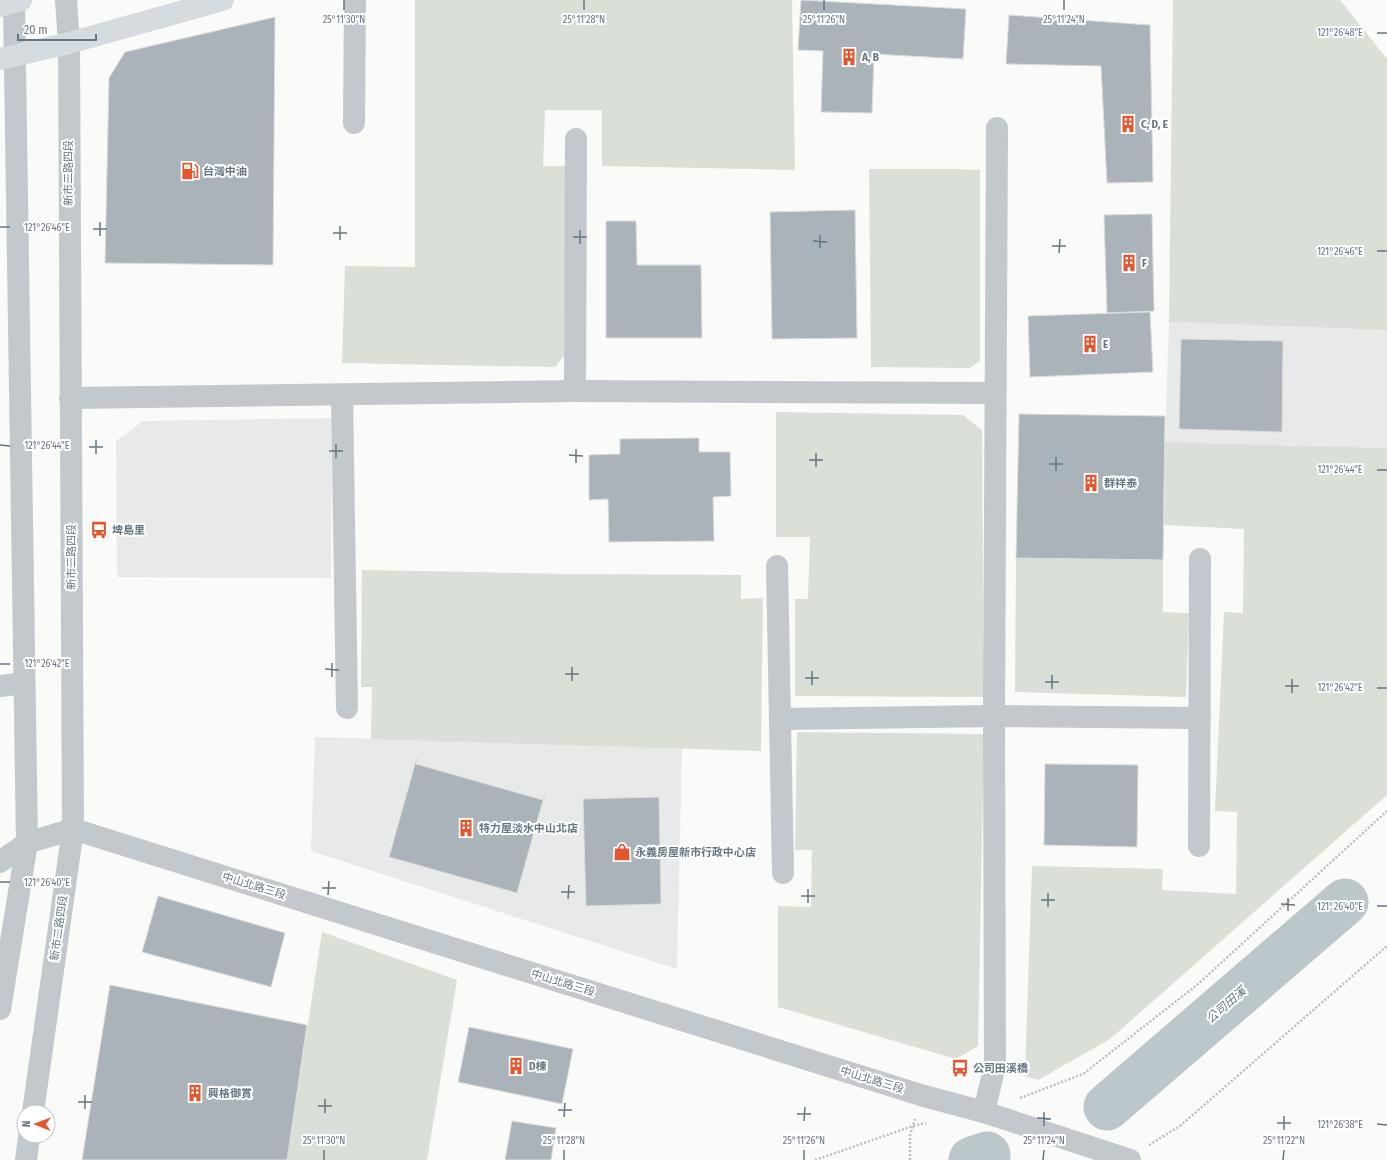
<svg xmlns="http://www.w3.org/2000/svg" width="1387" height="1160" viewBox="0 0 1387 1160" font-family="'Fira Sans Condensed','Noto Sans TC',sans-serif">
<rect width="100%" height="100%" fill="#fafaf8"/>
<g fill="#e8e9e9">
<path d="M1169,322L1387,330V448L1165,442Z"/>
<path d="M332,418L331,578L117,577L116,441L143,421Z"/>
<path d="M315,737L682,747L677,969L311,851Z"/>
</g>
<g fill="#dadfd7">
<path d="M415,0H792L795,170L602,166V110H545L543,166H569L567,352L555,367L342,363L345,266L415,267Z"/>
<path d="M1173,0H1340L1387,59V330L1169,322Z"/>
<path d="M869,169H954L980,170V361L970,368L871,367Z"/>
<path d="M776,412L963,415L982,430L984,697L795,696V599H808L810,537H776Z"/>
<path d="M1165,442L1387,448V795L1110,1039L1038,1080L1025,1076L1032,866L1163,869L1162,890L1236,894L1237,812L1215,811L1224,612L1243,613L1244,529L1164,525Z"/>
<path d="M1016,558L1163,560V612L1189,613L1186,697L1015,692Z"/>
<path d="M362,570L568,574L741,575V599L763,598L761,751L371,739L372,687H361Z"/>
<path d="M797,732L984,734L978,1046L956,1059L778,1007V906L811,907L812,850H795Z"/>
<path d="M322,932L457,980L427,1160H287Z"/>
</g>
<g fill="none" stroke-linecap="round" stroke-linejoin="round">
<g stroke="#bbc7cb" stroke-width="47">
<path d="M1107,1107L1345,902"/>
<path d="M972,1160L987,1155"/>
</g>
</g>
<g fill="#aab3b9" stroke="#dcdcda">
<path d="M801,0L966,9L963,59L874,54L872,113L821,112L823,51L798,50Z"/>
<path d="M1009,15L1150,25L1153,182L1107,183L1101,66L1006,64Z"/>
<path d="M275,17L273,265L105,263L109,78L125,52Z"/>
<path d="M855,210L857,338L772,339L770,212Z"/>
<path d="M1152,214L1154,311L1107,313L1104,215Z"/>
<path d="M606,221H636L637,265H701L702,338H606Z"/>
<path d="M1150,312L1153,372L1030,377L1028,316Z"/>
<path d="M1181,339L1283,341L1282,432L1179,429Z"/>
<path d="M1019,414L1165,416L1163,560L1016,558Z"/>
<path d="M699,438V452H730L731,496L713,497L714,541L609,542L608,499L589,500V455L620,454V439Z"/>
<path d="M417,757L416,764L543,800L545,793L517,893L389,857Z"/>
<path d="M1045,764L1138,765L1137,847L1044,845Z"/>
<path d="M659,797L661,904L586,906L583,799Z"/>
<path d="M158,896L285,933L271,987L142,952Z"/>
<path d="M110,985L307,1025L287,1160H82Z"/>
<path d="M469,1027L573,1049L562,1104L458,1082Z"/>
<path d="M512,1121L556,1128L551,1160H505Z"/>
</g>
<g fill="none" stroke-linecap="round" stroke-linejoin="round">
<g stroke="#bbbfc2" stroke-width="2.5" stroke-dasharray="2 2" stroke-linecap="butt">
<path d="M1020,1098L1083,1074L1197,985L1387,811"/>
<path d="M1149,1145L1180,1126L1387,946"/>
<path d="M815,1160L913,1126L926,1123"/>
<path d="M910,1160V1135L915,1119"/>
</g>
<g stroke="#c3c8cc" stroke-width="22">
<path d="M354,123L355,0"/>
<path d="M575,391L576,139"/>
<path d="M342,395L347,708"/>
<path d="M70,398L575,391L995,393"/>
<path d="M777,566L783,873"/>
<path d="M0,686L24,683"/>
<path d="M780,719L994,716L1200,718"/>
<path d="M1199,846L1200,559"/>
<path d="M0,862L27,843L73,829L924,1096L984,1112L1130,1160"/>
<path d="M0,1009L27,843L14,2"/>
<path d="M33,1112L73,829L69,43L66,0"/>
<path d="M984,1112L995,1065L994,716L997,128"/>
<path d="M26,1160L29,1136"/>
</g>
<g stroke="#d6dbdf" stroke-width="22">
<path d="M0,6L21,0"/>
<path d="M0,59L69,43L223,0"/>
</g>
</g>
<path fill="none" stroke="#657683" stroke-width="1.5" d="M344,10V0M584,10V0M824,10V0M1064,10V0M1377,33H1387M0,227H10M93,229H107M333,233H347M100,236V222M573,237H587M340,240V226M813,241L827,242M580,244V230M1052,246H1066M820,248V235M1377,251H1387M1059,253L1060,239M0,445L10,446M89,447H103M329,451H343M96,454V440M569,455L583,456M336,458V444M809,460H823M576,463V449M1049,464H1063M816,467V453M1377,470H1387M1056,471V457M0,664H10M325,669L339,670M565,674H579M332,677V663M805,678H819M572,681V667M1045,682H1059M812,685V671M1285,686H1299M1377,688H1387M1052,689V675M1292,693V679M0,882H10M322,888H336M561,892H575M328,895L329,881M801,896H815M568,899L569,885M1041,900H1055M808,903V889M1281,904L1295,905M1377,906H1387M1048,907V893M1288,911V898M78,1102H92M318,1106H332M85,1109V1095M558,1110H572M325,1113V1099M797,1114H811M564,1117L565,1103M1037,1118L1051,1119M804,1121L805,1107M1277,1123H1291M1377,1124L1387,1125M1044,1126V1112M1284,1130V1116M324,1160V1150M564,1160V1150M804,1160V1150M1043,1160L1044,1150M1283,1160L1284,1150"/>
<defs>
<g id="building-bare" transform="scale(1.38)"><path d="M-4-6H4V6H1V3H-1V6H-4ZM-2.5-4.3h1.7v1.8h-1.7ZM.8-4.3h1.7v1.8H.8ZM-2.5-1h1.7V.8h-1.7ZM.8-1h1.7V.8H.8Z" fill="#e4572e" stroke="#fff" stroke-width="2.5" paint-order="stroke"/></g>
<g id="fuel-bare" transform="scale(1.38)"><path d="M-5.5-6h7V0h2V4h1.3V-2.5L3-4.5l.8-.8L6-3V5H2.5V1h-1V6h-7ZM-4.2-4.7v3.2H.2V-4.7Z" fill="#e4572e" stroke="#fff" stroke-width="2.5" paint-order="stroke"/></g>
<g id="bus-bare" transform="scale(1.38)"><path d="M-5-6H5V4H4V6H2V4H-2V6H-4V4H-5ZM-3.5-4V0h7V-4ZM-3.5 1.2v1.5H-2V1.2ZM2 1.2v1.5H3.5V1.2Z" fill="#e4572e" stroke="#fff" stroke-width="2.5" paint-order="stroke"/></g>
<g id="shop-bare" transform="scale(1.38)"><path d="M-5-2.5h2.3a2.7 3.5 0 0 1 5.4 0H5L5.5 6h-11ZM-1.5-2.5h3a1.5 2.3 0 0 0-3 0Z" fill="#e4572e" stroke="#fff" stroke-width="2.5" paint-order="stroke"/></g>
</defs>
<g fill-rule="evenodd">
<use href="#building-bare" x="849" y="57"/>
<use href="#building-bare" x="1128" y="124"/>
<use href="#fuel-bare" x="190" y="171"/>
<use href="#building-bare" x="1129" y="263"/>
<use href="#building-bare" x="1090" y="344"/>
<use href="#building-bare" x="1091" y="483"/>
<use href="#bus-bare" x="99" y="530"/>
<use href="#building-bare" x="466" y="828"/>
<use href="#shop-bare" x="622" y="852"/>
<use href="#building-bare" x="516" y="1066"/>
<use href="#bus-bare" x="960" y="1068"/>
<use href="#building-bare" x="195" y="1093"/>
</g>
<g text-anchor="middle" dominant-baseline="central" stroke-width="4" stroke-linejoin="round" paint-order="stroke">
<g font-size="11" font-weight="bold" fill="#657683" stroke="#fff" text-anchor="start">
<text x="862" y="57">A, B</text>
<text x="1141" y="124">C, D, E</text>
<text x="203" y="171">台灣中油</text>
<text x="1142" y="263">F</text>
<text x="1103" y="344">E</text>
<text x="1104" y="483">群祥泰</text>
<text x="112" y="530">埤島里</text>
<text x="479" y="828">特力屋淡水中山北店</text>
<text x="635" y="852">永義房屋新市行政中心店</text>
<text x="529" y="1066">D棟</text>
<text x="973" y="1068">公司田溪橋</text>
<text x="208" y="1093">興格御賞</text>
</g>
<g font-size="11" fill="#657683" stroke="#fff">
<text transform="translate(68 173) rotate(-90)">新市二路四段</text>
<text transform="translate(71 557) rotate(-90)">新市二路四段</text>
<text transform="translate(254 886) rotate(17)">中山北路三段</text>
<text transform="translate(59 928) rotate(-82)">新市二路四段</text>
<text transform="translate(563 983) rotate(17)">中山北路三段</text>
<text transform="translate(872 1080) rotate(17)">中山北路三段</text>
</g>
<g font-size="12" font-style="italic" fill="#60757c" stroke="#fff">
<text transform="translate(1226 1005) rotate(-41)">公司田溪</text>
</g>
</g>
<g font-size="10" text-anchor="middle" fill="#657683" stroke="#fff" stroke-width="4" stroke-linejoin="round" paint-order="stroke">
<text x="344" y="23">25°11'30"N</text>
<text x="584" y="23">25°11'28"N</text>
<text x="824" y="23">25°11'26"N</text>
<text x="1064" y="23">25°11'24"N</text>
<text x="1340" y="36">121°26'48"E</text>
<text x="47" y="231">121°26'46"E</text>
<text x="1340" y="255">121°26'46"E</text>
<text x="47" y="449">121°26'44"E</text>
<text x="1340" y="473">121°26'44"E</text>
<text x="47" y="667">121°26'42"E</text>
<text x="1340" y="691">121°26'42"E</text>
<text x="47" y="886">121°26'40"E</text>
<text x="1340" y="910">121°26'40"E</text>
<text x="1340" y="1128">121°26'38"E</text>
<text x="324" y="1144">25°11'30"N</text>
<text x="564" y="1144">25°11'28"N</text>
<text x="804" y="1144">25°11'26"N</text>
<text x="1044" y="1144">25°11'24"N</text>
<text x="1284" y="1144">25°11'22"N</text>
</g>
<g transform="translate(36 1124) rotate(271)"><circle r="19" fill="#ffffff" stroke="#c1c8cd"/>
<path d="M0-3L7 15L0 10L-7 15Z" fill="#e4572e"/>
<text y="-6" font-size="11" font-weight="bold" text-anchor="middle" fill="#657683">N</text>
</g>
<path d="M18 34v6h78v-6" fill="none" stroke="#657683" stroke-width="2"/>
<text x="24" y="34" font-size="12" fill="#657683" stroke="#ffffff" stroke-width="3" paint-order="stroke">20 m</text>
</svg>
